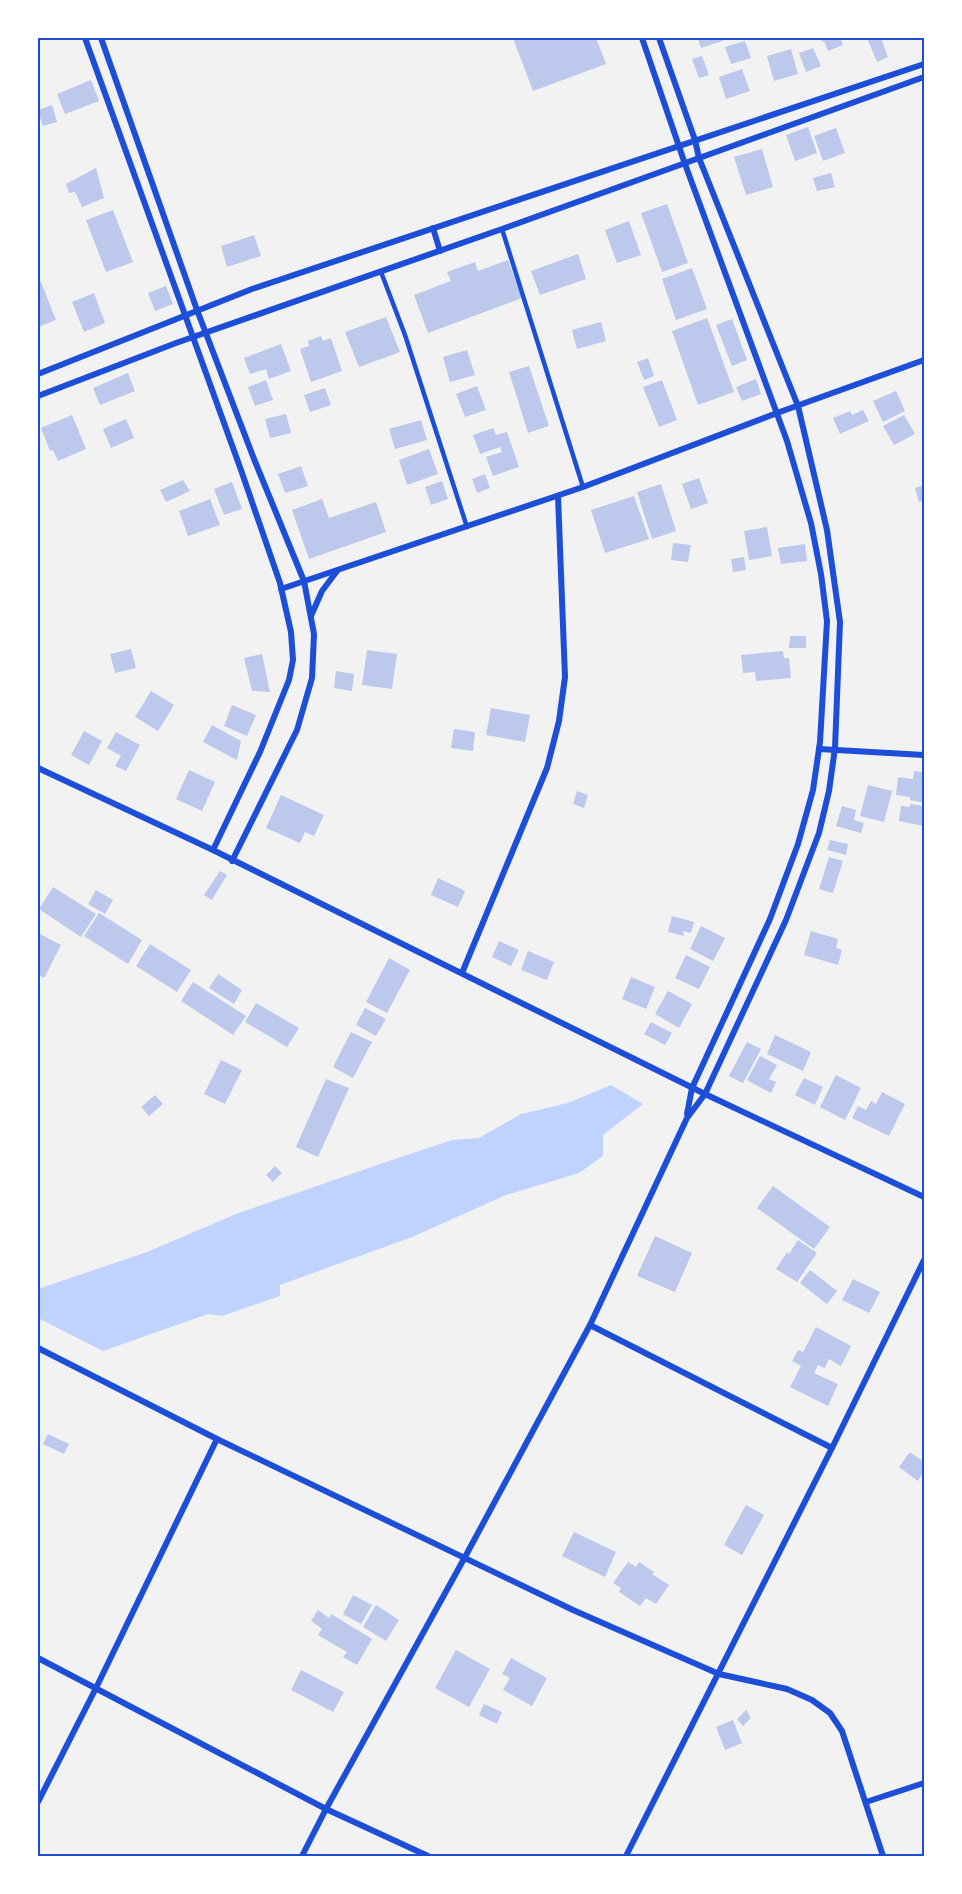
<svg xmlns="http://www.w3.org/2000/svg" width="962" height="1894" viewBox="0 0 962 1894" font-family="Helvetica,sans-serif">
<rect width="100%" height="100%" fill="#f2f2f2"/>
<path fill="#bfd3fe" d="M611,1085L643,1104L603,1135V1156L579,1173L506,1195L412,1237L280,1285V1296L222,1316L208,1314L103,1351L38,1318V1290L41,1288L147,1252L236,1214L389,1161L452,1140L479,1138L521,1114L568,1103Z"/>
<g fill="#bdc9ec">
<path d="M513,38H596L606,64L533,91Z"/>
<path d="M698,38H731L701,48Z"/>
<path d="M820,38H840L843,45L828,51L824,41L822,42Z"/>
<path d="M867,38H881L888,57L877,62Z"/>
<path d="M745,41L751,58L731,64L725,47Z"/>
<path d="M813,48L821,66L806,72L799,53Z"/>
<path d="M791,49L798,74L774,81L767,56Z"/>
<path d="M702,56L709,75L699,78L692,59Z"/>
<path d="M742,69L750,91L726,99L719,77Z"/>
<path d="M91,80L99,101L65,114L57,94Z"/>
<path d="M52,105L57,122L43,126L38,110Z"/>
<path d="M808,127L817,153L795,161L786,135Z"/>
<path d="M836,128L845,153L823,161L814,136Z"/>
<path d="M762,149L773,187L746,195L734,157Z"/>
<path d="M96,168L104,198L82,207L75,192L69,193L66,184Z"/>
<path d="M831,173L835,187L817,191L813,178Z"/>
<path d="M667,204L688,263L662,272L641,213Z"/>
<path d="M113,210L133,262L106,272L86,220Z"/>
<path d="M629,221L641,255L617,263L605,230Z"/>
<path d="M254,235L261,256L227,267L221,246Z"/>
<path d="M578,254L586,279L540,295L531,271Z"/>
<path d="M508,260L522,298L428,333L414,295L451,281L447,272L475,262L478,271Z"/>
<path d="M692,268L707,309L676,320L662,279Z"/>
<path d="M41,282L56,320L38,327V283Z"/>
<path d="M166,286L173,304L155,311L148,293Z"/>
<path d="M94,293L105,323L84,332L72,302Z"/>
<path d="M386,317L400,352L359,367L345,332Z"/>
<path d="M707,318L734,392L698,405L672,331Z"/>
<path d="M732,319L747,360L732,366L716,325Z"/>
<path d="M601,322L606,341L577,349L572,330Z"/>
<path d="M321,336L323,341L331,338L342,371L311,382L300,349L309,346L308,341Z"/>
<path d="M281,344L291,371L269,379L266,369L250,374L244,358Z"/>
<path d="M467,350L475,375L450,382L443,357Z"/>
<path d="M648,358L654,376L644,380L637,362Z"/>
<path d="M529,366L549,426L528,433L509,372Z"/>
<path d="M128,373L135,391L100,405L93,388Z"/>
<path d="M756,379L761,394L742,401L736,387Z"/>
<path d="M266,380L273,400L255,406L248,387Z"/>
<path d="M662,380L677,420L659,427L643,387Z"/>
<path d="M477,386L486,410L465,417L456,394Z"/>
<path d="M325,388L331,405L310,412L304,395Z"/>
<path d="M896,391L905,411L883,422L873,401Z"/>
<path d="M863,410L869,421L840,434L833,418L850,411L852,415Z"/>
<path d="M286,414L291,433L270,438L265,419Z"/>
<path d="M72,415L86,449L58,461L53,450L50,451L41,428Z"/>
<path d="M904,415L915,434L894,445L883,426Z"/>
<path d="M126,419L134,438L111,448L103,429Z"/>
<path d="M421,420L427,440L395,449L389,429Z"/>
<path d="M493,428L496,435L507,432L519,467L493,476L486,457L502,452L500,447L480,454L473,435Z"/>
<path d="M429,449L438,474L407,485L399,460Z"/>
<path d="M301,466L308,486L285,493L278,474Z"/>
<path d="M485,474L490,488L477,493L472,479Z"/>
<path d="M699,478L708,503L691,509L682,484Z"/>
<path d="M183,480L190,491L166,502L160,490Z"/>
<path d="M442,481L448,499L431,505L425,487Z"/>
<path d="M232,482L242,509L224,515L214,489Z"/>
<path d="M661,484L676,531L652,539L637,492Z"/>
<path d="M924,485V500L919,502L915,488Z"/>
<path d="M634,496L649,539L605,553L591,510Z"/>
<path d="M210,499L220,525L188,536L179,511Z"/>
<path d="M322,499L329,518L376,502L386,532L309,559L292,510Z"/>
<path d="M767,527L772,556L749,560L744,531Z"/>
<path d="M673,543L691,545L688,562L671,560Z"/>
<path d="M805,544L807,561L781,564L778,548Z"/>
<path d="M744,557L746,570L733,572L731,559Z"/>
<path d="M790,636H806V648H789Z"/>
<path d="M131,649L136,668L115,673L110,654Z"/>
<path d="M367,650L397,654L392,689L362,685Z"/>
<path d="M783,651L784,658H789L791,678L756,681L755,672L743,673L741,655Z"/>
<path d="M262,654L270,692L252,691L244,658Z"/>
<path d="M336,671L354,674L352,691L334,688Z"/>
<path d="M151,691L174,705L158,731L135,717Z"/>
<path d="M232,705L256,715L247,736L224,726Z"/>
<path d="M491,708L530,715L525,742L486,735Z"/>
<path d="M212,725L241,741L237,760L203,742Z"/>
<path d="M454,729L475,732L473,751L451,748Z"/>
<path d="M84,731L102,741L89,765L71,755Z"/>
<path d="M116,732L140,745L126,771L115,766L121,756L107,748Z"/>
<path d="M189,770L215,782L202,811L176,799Z"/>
<path d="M914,771L924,772V803L910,800V797L896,795L898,777L913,779Z"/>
<path d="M868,785L892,791L884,822L860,816Z"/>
<path d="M577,791L588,795L584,808L573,804Z"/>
<path d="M281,795L324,815L314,836L305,832L300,843L266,828Z"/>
<path d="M910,804L924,806V826L899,821L901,806L910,807Z"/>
<path d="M842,806L856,810L854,820L864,823L861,833L836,826Z"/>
<path d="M830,840L848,844L846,855L827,850Z"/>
<path d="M829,857L843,861L833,893L819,889Z"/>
<path d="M220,871L227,875L212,900L204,895Z"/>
<path d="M438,878L465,891L458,907L431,895Z"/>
<path d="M53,887L96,914L81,937L39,909Z"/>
<path d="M96,890L113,900L105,914L88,904Z"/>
<path d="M99,913L142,940L128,964L84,936Z"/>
<path d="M672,916L694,922L691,933L683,931L684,936L668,932Z"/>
<path d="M701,926L725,938L713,961L690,949Z"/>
<path d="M811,931L838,939L836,948L842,950L838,965L804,955Z"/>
<path d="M38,933L61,945L44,978L38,975Z"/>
<path d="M499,941L519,950L511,966L492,957Z"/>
<path d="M150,944L191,970L177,992L136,966Z"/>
<path d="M528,951L554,962L547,980L521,970Z"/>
<path d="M686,955L710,967L699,989L675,978Z"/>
<path d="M389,958L410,970L387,1013L366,1002Z"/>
<path d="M218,974L242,990L234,1004L209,988Z"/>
<path d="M631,977L655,987L646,1009L622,999Z"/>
<path d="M193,982L246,1016L233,1035L181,1001Z"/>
<path d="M668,991L692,1004L679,1028L655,1014Z"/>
<path d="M256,1003L299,1028L287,1047L245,1022Z"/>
<path d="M365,1008L386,1019L376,1036L356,1025Z"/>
<path d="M651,1022L672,1033L665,1045L644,1034Z"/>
<path d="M351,1032L372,1042L353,1078L333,1067Z"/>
<path d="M775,1035L811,1052L803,1071L767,1054Z"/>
<path d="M747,1042L761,1049L743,1083L729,1076Z"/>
<path d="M760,1056L777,1065L769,1079L776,1082L771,1093L747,1080Z"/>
<path d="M221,1060L242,1070L225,1104L204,1094Z"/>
<path d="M836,1075L861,1088L845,1120L820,1107Z"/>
<path d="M804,1078L823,1087L815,1105L795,1095Z"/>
<path d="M326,1079L349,1088L318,1157L296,1147Z"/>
<path d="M882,1092L905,1104L889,1136L852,1118L858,1106L866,1110L871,1101L876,1104Z"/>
<path d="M155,1095L163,1104L149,1116L141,1107Z"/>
<path d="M275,1166L282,1173L273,1182L266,1175Z"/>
<path d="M773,1186L830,1227L814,1249L757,1208Z"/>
<path d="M655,1236L692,1253L675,1292L637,1276Z"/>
<path d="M798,1240L817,1253L797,1282L776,1269L787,1252L789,1254Z"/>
<path d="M810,1270L837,1291L827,1304L800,1283Z"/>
<path d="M853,1279L880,1292L869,1313L842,1300Z"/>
<path d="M816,1327L851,1346L841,1366L829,1359L825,1368L818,1365L814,1373L838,1384L828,1406L790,1387L801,1366L792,1361L798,1350L803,1352Z"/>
<path d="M48,1434L69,1444L64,1454L43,1444Z"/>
<path d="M910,1452L921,1460L924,1455V1471L918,1481L899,1467Z"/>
<path d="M746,1505L764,1515L742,1555L724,1545Z"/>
<path d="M574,1532L616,1552L605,1577L562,1556Z"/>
<path d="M628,1562L636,1567L639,1562L654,1572L652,1574L669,1585L656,1604L646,1598L640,1606L619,1592L621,1588L613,1583Z"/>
<path d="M353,1595L372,1605L361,1624L343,1614Z"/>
<path d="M376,1605L399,1620L386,1641L363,1627Z"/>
<path d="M318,1610L329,1618L331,1614L372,1639L357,1665L343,1657L347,1652L318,1635L322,1629L311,1621Z"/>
<path d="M456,1650L490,1669L469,1707L435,1688Z"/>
<path d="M511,1658L547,1678L532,1706L503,1690L510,1678L502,1674Z"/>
<path d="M301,1670L344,1692L333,1712L291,1690Z"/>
<path d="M484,1704L502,1712L497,1724L479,1715Z"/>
<path d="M746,1710L751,1718L743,1726L737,1719Z"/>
<path d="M733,1720L742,1743L725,1750L716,1727Z"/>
</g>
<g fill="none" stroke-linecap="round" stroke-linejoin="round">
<g stroke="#1d4ed8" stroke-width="4.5">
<path d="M502,229L583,487"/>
<path d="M381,272L405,335L467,527"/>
</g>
<g stroke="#1d4ed8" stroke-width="6">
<path d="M85,38L241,470L280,583L291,632L293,660L289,680L260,752L213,850"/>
<path d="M101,38L197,310L254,459L304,581L314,634L312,678L297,730L232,861"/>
<path d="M642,38L685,164L787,441L811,523L821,574L827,621L820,742L813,790L798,844L770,919L692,1088L687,1114"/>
<path d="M433,228L440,251"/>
<path d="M38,374L252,289L924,64"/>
<path d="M38,396L176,343L502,229L924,77"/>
<path d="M281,589L583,487L777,413L924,360"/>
<path d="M311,616L322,591L337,571"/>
<path d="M819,749L924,755"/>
<path d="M38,768L213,850L705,1094L924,1197"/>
<path d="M462,973L547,768L559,721L565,677L558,496"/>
<path d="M590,1325L832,1448"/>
<path d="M38,1348L217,1439L573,1610L719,1674L787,1689L812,1700L830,1713L842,1731L883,1856"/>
<path d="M38,1658L326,1809L428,1856"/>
<path d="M38,1802L96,1688L217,1439"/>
<path d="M866,1802L924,1783"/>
<path d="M302,1856L326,1809L465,1557L590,1325L687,1118L705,1094L786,920L819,833L829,791L835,748L840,622L827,530L798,406L699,158L695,140L659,38"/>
<path d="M626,1856L832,1448L924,1260"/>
</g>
</g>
<rect width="962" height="1894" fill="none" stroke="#ffffff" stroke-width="78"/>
<rect x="39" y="39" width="884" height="1816" fill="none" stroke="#1d4ed8" stroke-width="2"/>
</svg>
